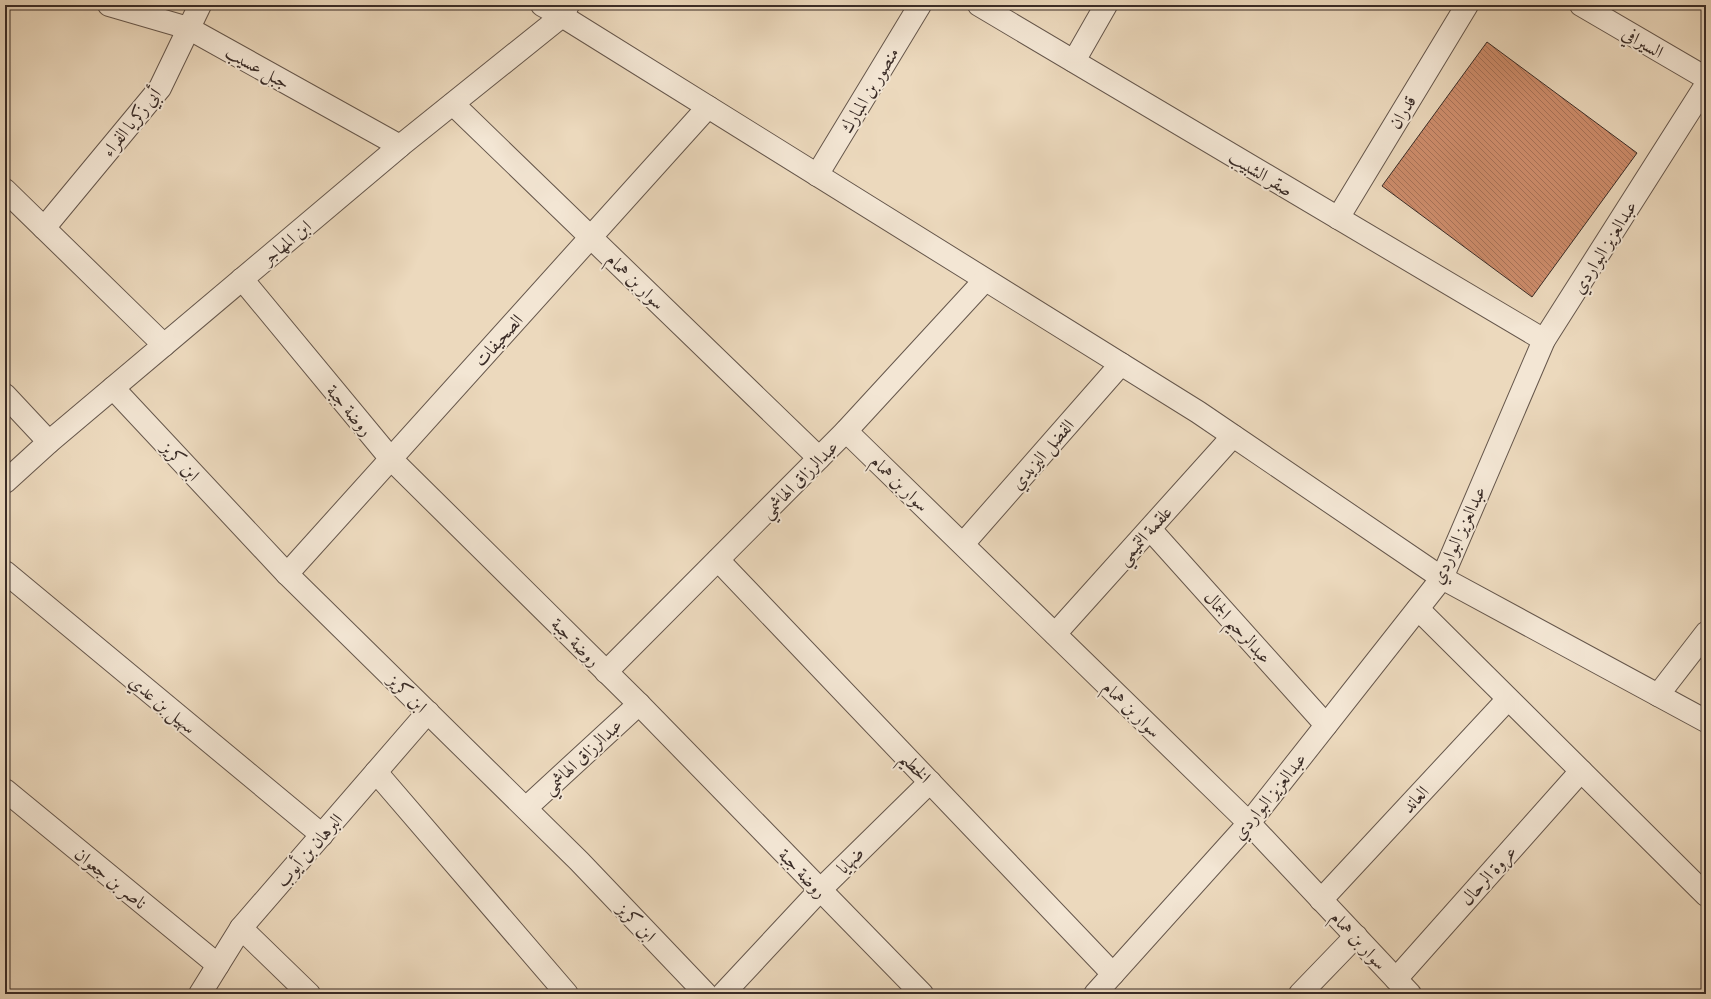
<svg xmlns="http://www.w3.org/2000/svg" width="1711" height="999" viewBox="0 0 1711 999" font-family="'EB Garamond',Amiri,serif">
<defs>
<pattern id="building-back-hatch" width="6" height="6" patternUnits="userSpaceOnUse"><rect width="6" height="6" fill="#ce8d6c"/><path d="M-1 5l2 2M0 0l6 6M5-1l2 2" fill="none" stroke="#a87359"/></pattern>
</defs>
<rect width="100%" height="100%" fill="#ecd9bd"/>
<filter id="stains"><feTurbulence type="fractalNoise" baseFrequency=".005" numOctaves="4"/><feColorMatrix values="0 0 0 0 .2 0 0 0 0 .09 0 0 0 0 .02 0 0 0 .5 -.17"/></filter>
<radialGradient id="worn" r=".72"><stop offset=".6" stop-color="#630" stop-opacity="0"/><stop offset="1" stop-color="#630" stop-opacity=".3"/></radialGradient>
<path fill="url(#building-back-hatch)" stroke="#3a2c27" d="M1487,42L1637,153L1532,297L1382,186Z"/>
<g fill="none" stroke-linecap="round" stroke-linejoin="round">
<g stroke="#66574c" stroke-width="24">
<g id="minor">
<path d="M109,5L188,28L400,146"/>
<path d="M542,5L562,16L1198,412L1442,578L1706,721"/>
<path d="M979,5L1544,340"/>
<path d="M1581,5L1706,78"/>
<path d="M1074,61L1106,5"/>
<path d="M453,104L819,458"/>
<path d="M817,175L920,5"/>
<path d="M5,190L164,345"/>
<path d="M1338,218L1467,5"/>
<path d="M44,228L160,88L200,5"/>
<path d="M242,279L391,459L639,704L922,994"/>
<path d="M113,388L287,574L579,861L706,994"/>
<path d="M5,395L49,442"/>
<path d="M846,431L1249,823L1410,994"/>
<path d="M5,482L49,442L400,146L562,16L568,5"/>
<path d="M1150,529L1326,725"/>
<path d="M963,544L1121,364"/>
<path d="M718,560L1113,974"/>
<path d="M5,572L322,835"/>
<path d="M287,574L708,107"/>
<path d="M1418,609L1706,895"/>
<path d="M1055,634L1233,436"/>
<path d="M606,672L846,431L985,280"/>
<path d="M1658,695L1706,633"/>
<path d="M376,772L567,994"/>
<path d="M5,790L218,965"/>
<path d="M526,808L639,704"/>
<path d="M1321,900L1508,699"/>
<path d="M241,928L309,994"/>
<path d="M1396,979L1581,771"/>
<path d="M200,994L241,928L428,712"/>
<path d="M723,994L820,890L930,782"/>
<path d="M1095,994L1249,823L1442,578L1544,340L1706,85"/>
<path d="M1300,994L1356,936"/>
</g>
</g>
<use href="#minor" stroke="#f3e6d4" stroke-width="22"/>
</g>
<g text-anchor="middle" dominant-baseline="central" stroke-width="4" stroke-linejoin="round" paint-order="stroke">
<g font-size="18" fill="#3a2c27" stroke="#f3e6d4">
<text transform="translate(1643 42) rotate(30)">السيرافي</text>
<text transform="translate(258 67) rotate(29)">جبل عسيب</text>
<text transform="translate(869 90) rotate(-59)">منصور بن المبارك</text>
<text transform="translate(1402 112) rotate(-59)">قدران</text>
<text transform="translate(131 122) rotate(-51)">أبي زكريا الفراء</text>
<text transform="translate(1261 173) rotate(31)">صقر الشبيب</text>
<text transform="translate(286 242) rotate(-40)">ابن المهاجر</text>
<text transform="translate(1604 247) rotate(-58)">عبدالعزيز البواردي</text>
<text transform="translate(636 281) rotate(44)">سوار بن همام</text>
<text transform="translate(498 340) rotate(-48)">الصحيفات</text>
<text transform="translate(350 410) rotate(50)">روضة جبة</text>
<text transform="translate(1042 454) rotate(-49)">الفضل اليزيدي</text>
<text transform="translate(181 461) rotate(47)">ابن كريز</text>
<text transform="translate(799 479) rotate(-45)">عبدالرزاق الهاشمي</text>
<text transform="translate(900 483) rotate(44)">سوار بن همام</text>
<text transform="translate(1144 535) rotate(-48)">علقمة التميمي</text>
<text transform="translate(1458 535) rotate(-65)">عبدالعزيز البواردي</text>
<text transform="translate(1238 627) rotate(48)">عبدالرحيم الجمال</text>
<text transform="translate(576 642) rotate(45)">روضة جبة</text>
<text transform="translate(408 693) rotate(45)">ابن كريز</text>
<text transform="translate(163 704) rotate(40)">سهيل بن عدي</text>
<text transform="translate(1132 709) rotate(44)">سوار بن همام</text>
<text transform="translate(582 756) rotate(-43)">عبدالرزاق الهاشمي</text>
<text transform="translate(916 767) rotate(46)">الخطيم</text>
<text transform="translate(1269 796) rotate(-51)">عبدالعزيز البواردي</text>
<text transform="translate(1415 799) rotate(-47)">العاند</text>
<text transform="translate(309 850) rotate(-49)">البرهان بن أيوب</text>
<text transform="translate(850 860) rotate(-44)">ضهايا</text>
<text transform="translate(803 873) rotate(46)">روضة جبة</text>
<text transform="translate(1488 875) rotate(-48)">عروة الرحال</text>
<text transform="translate(111 878) rotate(39)">ناصر بن جعوان</text>
<text transform="translate(637 922) rotate(46)">ابن كريز</text>
<text transform="translate(1359 940) rotate(47)">سوار بن همام</text>
</g>
</g>
<rect width="1711" height="999" fill="none" stroke="#ecd9bd" stroke-width="20"/>
<rect x="6" y="6" width="1699" height="987" fill="none" stroke="#3a2c27" stroke-width="2"/>
<rect x="10" y="10" width="1691" height="979" fill="none" stroke="#3a2c27"/>
<rect width="100%" height="100%" filter="url(#stains)"/>
<rect width="100%" height="100%" fill="url(#worn)"/>
</svg>
